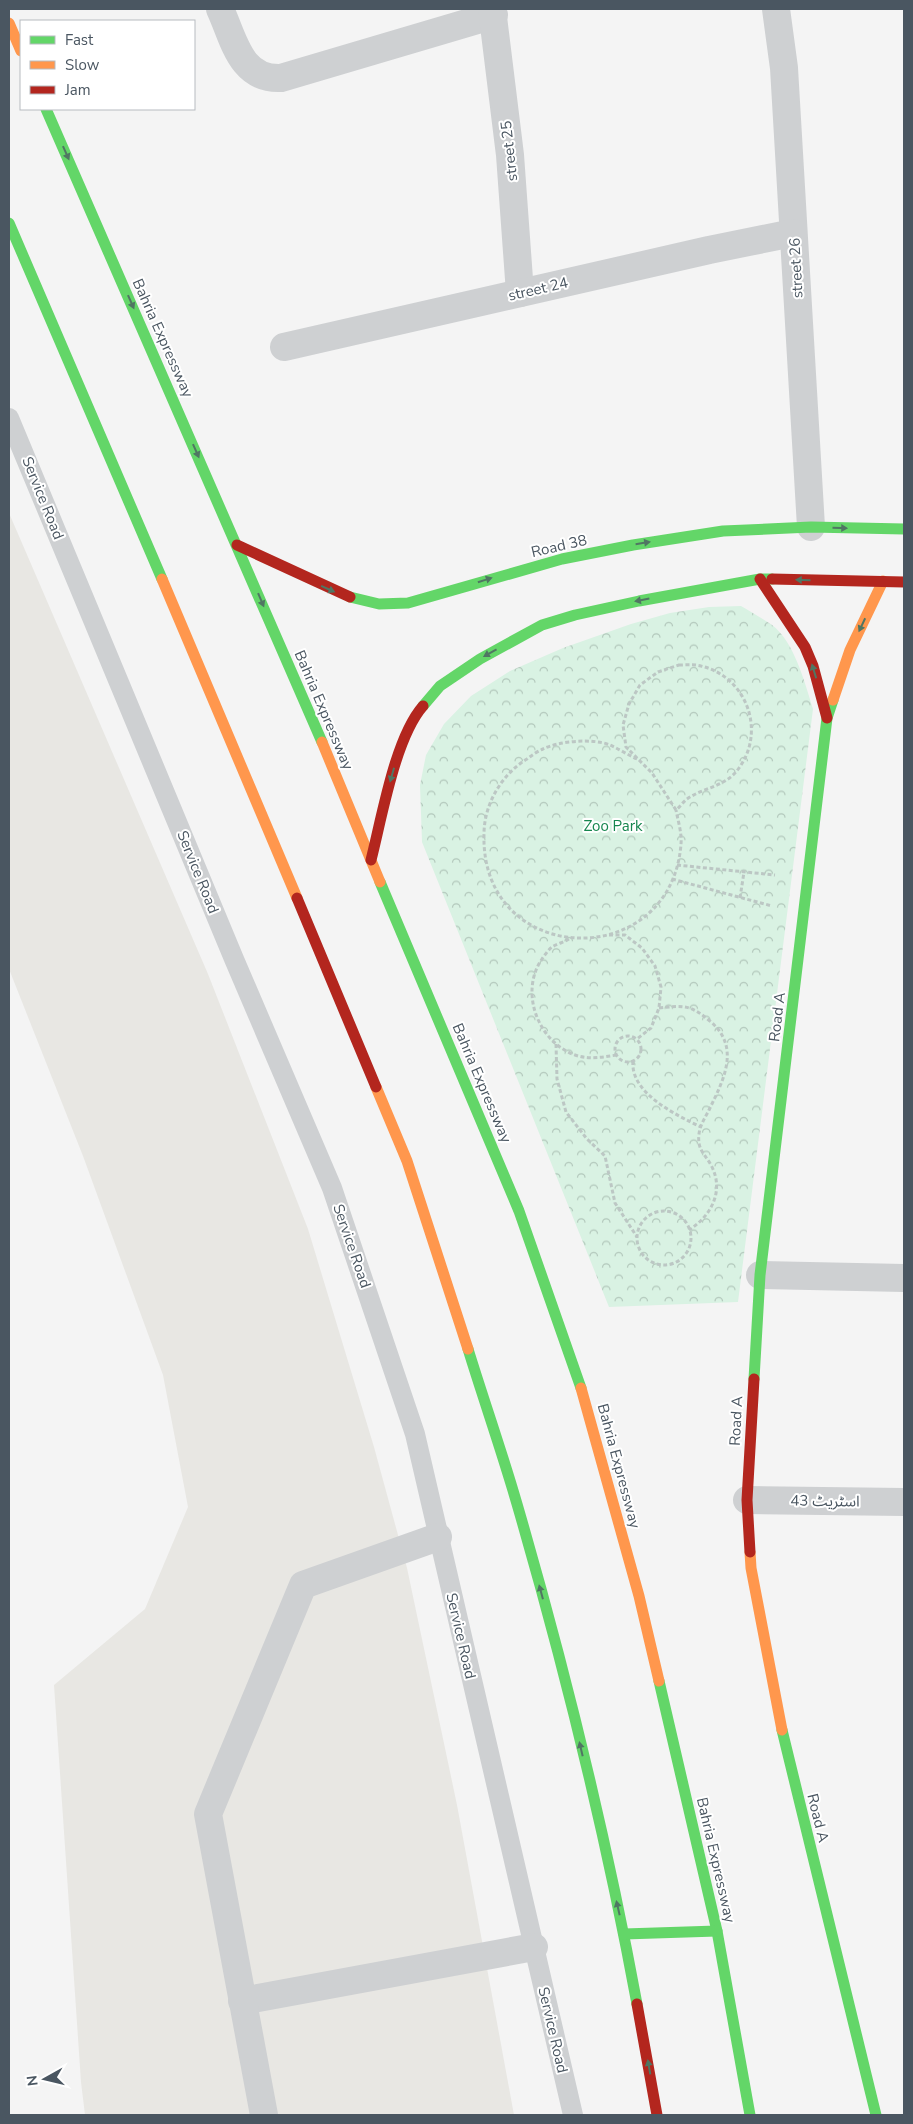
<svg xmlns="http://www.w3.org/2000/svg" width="913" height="2124" viewBox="0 0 913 2124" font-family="'Nunito Sans','Noto Sans Arabic',sans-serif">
<defs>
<pattern id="forest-crowns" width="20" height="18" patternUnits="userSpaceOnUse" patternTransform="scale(1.25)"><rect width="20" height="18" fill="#d9f2e3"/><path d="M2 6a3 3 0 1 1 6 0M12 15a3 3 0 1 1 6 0" fill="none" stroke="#b2c7bb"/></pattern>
</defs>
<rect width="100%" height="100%" fill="#f4f4f4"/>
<path fill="#e8e7e3" d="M9,513L208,974L308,1229L374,1447L407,1568L457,1805L514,2115H85L81,2082L54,1685L145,1609L188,1507L163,1375L83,1156L9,969Z"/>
<path fill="url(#forest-crowns)" d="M741,606C751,612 762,618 772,625C794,641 805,683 813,709L738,1302L609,1307L422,842L420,785L426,755L444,724L471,696L510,671L563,648L631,624L670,613L709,607Z"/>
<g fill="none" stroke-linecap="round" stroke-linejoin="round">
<g stroke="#bcc7c4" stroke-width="3" stroke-dasharray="4 2.5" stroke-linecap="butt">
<path d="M679,665C686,665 694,664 701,666C747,677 766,731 739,768C726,787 704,787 687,799C683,802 680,807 676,810L652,773L626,747L623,725L629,704L640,685L658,672Z"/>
<path d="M637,759C628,755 619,749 610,745C593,738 559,741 543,749C538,751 532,755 527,759C502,774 484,804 484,834C480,968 671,974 681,844C682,833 678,821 676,810"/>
<path d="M677,865L775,875"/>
<path d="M672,879L772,906"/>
<path d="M740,898L744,872"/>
<path d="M609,935H625L642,948L655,966L661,987L659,1008L651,1028L637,1039"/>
<path d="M569,939C564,942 557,944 552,947C548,950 545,955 542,959C519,992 538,1042 575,1055C589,1060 603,1057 617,1055"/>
<path d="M659,1008C685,1005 691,1005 711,1022C741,1048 723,1081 709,1110C705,1118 700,1125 699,1134C697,1150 705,1154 711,1165C725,1191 711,1216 689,1230"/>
<circle cx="628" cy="1049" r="13"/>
<path d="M556,1044L557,1079L566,1112L587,1139L605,1156L615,1203L637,1237"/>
<path d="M633,1061C630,1093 676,1115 701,1127"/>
<circle cx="664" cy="1238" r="27"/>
</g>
<path stroke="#ced0d2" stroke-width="20" d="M9,418L234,959L332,1188L415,1434L573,2115"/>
<g stroke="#ced0d2" stroke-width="28">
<path d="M220,9C234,39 240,80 281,78L494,15"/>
<path d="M492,9L510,155L520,293"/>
<path d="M776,9L784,68L811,527"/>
<path d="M284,347L709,250L793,233"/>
<path d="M760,1275L904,1278"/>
<path d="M747,1500L904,1502"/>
<path d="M242,2001L534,1947"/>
<path d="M264,2115L208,1814L303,1585L438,1537"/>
</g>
<g stroke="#63d668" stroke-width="11">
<path d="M46,109L322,742"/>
<path d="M9,223L162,579"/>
<path d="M350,597L379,604L408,603L562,559L633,545L723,531L811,527L904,529"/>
<path d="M423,706L440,686L480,659L542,625L575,615L639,601L760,579H772"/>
<path d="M380,882L519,1211L581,1388"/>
<path d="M468,1349C484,1401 502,1452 517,1504C565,1669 606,1836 637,2004"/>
<path d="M754,1379L760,1275L827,718L833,700"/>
<path d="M659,1681L717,1931L750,2115"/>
<path d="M782,1730L876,2115"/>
<path d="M624,1934L717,1931"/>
</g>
<g stroke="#ff974d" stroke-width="11">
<path d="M9,23L21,51"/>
<path d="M162,579L297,898"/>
<path d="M833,700L850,650L883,581"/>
<path d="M322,742L380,882"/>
<path d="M376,1087L407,1161L468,1349"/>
<path d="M581,1388L639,1596L659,1681"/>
<path d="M750,1552L751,1568L782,1730"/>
</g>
<g stroke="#b3261e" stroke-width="11">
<path d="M237,545L350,597"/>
<path d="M760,579L805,647L813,666L827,718"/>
<path d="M772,579L904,582"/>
<path d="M371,860C382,817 395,738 423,706"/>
<path d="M297,898L376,1087"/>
<path d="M750,1552L747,1500L754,1379"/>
<path d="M637,2004L657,2115"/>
</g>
</g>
<defs><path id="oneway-solid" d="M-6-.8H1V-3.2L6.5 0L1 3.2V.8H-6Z" transform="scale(1.25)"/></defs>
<g fill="#507663">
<use href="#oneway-solid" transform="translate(66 153) rotate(66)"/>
<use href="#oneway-solid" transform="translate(131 302) rotate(66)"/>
<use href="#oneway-solid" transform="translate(196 451) rotate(66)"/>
<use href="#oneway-solid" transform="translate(840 528) rotate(1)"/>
<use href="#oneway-solid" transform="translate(643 543) rotate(-9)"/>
<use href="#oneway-solid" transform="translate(485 580) rotate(-18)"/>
<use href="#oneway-solid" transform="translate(803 580) rotate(-179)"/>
<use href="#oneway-solid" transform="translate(328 589) rotate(24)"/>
<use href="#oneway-solid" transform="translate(261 600) rotate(67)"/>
<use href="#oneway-solid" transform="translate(642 600) rotate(169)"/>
<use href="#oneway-solid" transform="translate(862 625) rotate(115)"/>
<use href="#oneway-solid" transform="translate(490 653) rotate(151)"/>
<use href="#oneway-solid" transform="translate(814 671) rotate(-107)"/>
<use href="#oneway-solid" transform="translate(392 775) rotate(106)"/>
<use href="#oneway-solid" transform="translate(541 1592) rotate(-105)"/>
<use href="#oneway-solid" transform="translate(581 1749) rotate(-103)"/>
<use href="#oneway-solid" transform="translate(618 1908) rotate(-103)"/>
<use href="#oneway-solid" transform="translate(649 2067) rotate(-100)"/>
</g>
<g text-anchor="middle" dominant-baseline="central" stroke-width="4" stroke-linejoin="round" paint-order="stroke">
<g font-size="15" fill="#4a5661" stroke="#fff">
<text transform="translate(509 151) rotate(-96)">street 25</text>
<text transform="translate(796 268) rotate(-93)">street 26</text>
<text transform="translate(538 289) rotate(-13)">street 24</text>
<text transform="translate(163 338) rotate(66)">Bahria Expressway</text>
<text transform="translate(43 498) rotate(68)">Service Road</text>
<text transform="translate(559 546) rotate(-13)">Road 38</text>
<text transform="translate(324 710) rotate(67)">Bahria Expressway</text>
<text transform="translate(198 872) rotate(68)">Service Road</text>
<text transform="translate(777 1017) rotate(-83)">Road A</text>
<text transform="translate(482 1083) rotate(67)">Bahria Expressway</text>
<text transform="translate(352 1246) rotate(71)">Service Road</text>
<text transform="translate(736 1421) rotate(-87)">Road A</text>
<text transform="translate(619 1466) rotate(75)">Bahria Expressway</text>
<text transform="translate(825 1501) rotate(1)">اسٹریٹ 43</text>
<text transform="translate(461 1636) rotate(77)">Service Road</text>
<text transform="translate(818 1818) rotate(76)">Road A</text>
<text transform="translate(716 1860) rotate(77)">Bahria Expressway</text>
<text transform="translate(553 2030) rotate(77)">Service Road</text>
</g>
<g font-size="15" fill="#17864f" stroke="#fff">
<text x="613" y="826">Zoo Park</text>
</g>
</g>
<rect width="913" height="2124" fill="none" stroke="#4a5661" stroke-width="20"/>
<rect x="20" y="20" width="175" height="90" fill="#ffffff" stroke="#b7bbc0"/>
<rect x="30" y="36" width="25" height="8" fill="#63d668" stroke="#b7bbc0"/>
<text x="65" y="45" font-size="15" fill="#4a5661">Fast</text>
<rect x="30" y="61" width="25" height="8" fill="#ff974d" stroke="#b7bbc0"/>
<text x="65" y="70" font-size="15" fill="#4a5661">Slow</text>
<rect x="30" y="86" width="25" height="8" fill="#b3261e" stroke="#b7bbc0"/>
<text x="65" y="95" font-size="15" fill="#4a5661">Jam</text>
<g transform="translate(45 2079) rotate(262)" stroke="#ffffff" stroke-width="4" paint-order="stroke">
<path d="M0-4L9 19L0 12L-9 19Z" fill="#4a5661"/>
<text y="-8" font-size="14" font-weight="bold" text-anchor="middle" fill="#4a5661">N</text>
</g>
</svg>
